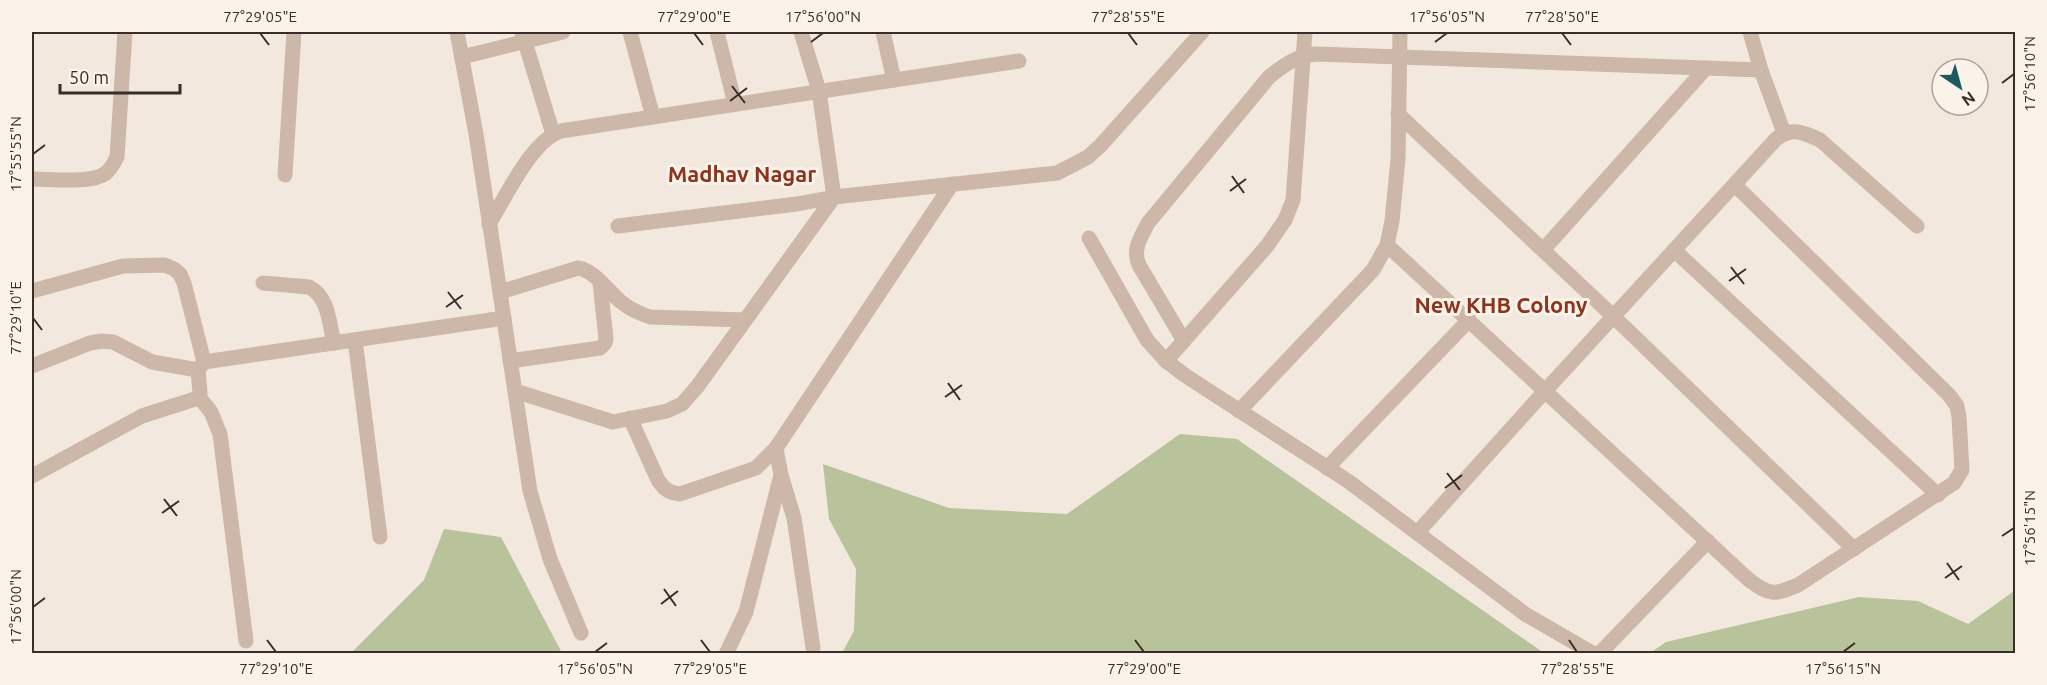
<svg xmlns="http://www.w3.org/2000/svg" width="2047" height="685" viewBox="0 0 2047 685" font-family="Ubuntu,sans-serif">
<rect width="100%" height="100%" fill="#f3e8dd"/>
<g fill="#b8c39c">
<path d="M1180,434L1237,439L1544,653H842L854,631L856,569L829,519L823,464L949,508L1067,514Z"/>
<path d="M444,529L501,537L562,653H351L424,580Z"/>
<path d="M2015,586V653H1650L1666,642L1859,597L1918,601L1968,624L2014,591Z"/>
</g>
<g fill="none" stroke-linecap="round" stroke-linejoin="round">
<g stroke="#ccb7a8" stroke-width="15">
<path d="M457,32L476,134L530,491L550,559L581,633"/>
<path d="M522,32L553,134"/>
<path d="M630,32L653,117"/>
<path d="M717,32L735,104"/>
<path d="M883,32L894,80"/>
<path d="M1750,32L1761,70L1784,133"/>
<path d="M462,57L563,32"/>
<path d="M1398,114L1613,316L1854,549"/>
<path d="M285,175L294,32"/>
<path d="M32,179C50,179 92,184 106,173C111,169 114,163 117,157L125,32"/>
<path d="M489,224C506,197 531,141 561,131L1019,61"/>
<path d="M618,226L797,204L834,197L1057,173L1088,157L1101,145L1202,32"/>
<path d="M1089,238L1147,340L1166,361L1186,376L1348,481L1525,614L1594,654"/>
<path d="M1387,245L1749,580C1771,596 1774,595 1798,585L1954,483L1962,470L1959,417L1957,406L1949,395L1735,185"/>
<path d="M1543,250L1706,68"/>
<path d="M1674,250L1938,495"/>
<path d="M263,283L309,287C329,297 329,323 334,343"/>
<path d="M32,291L123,266L165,265L174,269L180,274L184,283L204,362"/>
<path d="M500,292L578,268C594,270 608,291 620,301C629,309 638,313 650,317L745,320"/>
<path d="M355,340L380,537"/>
<path d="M1184,341L1139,265C1132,249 1141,237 1148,223L1269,77C1284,65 1296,56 1316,54L1761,70"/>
<path d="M510,361L600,348L605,343L606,339L600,282"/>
<path d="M1166,361L1267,246L1285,220L1293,200L1305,32"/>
<path d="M32,366L90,343L102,341L113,342L152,362L198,370"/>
<path d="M515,391L613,422L667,411L682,404L697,387L834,197L819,91L801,32"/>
<path d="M199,397L211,412L220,434L246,641"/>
<path d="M1239,411L1373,270L1387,245L1392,221L1398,159L1400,32"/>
<path d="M630,418L658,480C664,489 669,493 680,494L756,468L776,448L952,184"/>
<path d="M1327,468L1469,320"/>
<path d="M781,475L794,518L813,648"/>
<path d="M32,476L142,416L198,398L200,393L198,370L204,362L504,318"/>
<path d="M1417,533L1545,391L1776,139C1792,127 1803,132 1820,140L1917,226"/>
<path d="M726,654L746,612L781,475L776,448"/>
<path d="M1596,654L1601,652L1708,541"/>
</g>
</g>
<path fill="none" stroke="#392d29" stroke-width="2" d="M260,33L269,45M694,33L703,45M1128,33L1137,45M1562,33L1571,45M811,42L823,33M1435,42L1447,33M2002,83L2014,74M732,86L745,103M730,101L747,88M33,154L45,145M1232,176L1244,193M1230,191L1246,179M1731,267L1744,284M1729,281L1746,269M448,292L461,309M446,307L463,295M33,318L42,330M948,383L960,400M945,397L962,385M1447,473L1460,490M1445,488L1462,475M164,499L177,516M162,513L179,501M2002,536L2014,528M1947,563L1959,580M1945,578L1962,566M664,589L676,606M661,604L678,591M33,607L45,598M267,640L276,652M701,640L710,652M1135,640L1144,652M1569,640L1577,652M595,652L607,643M1843,652L1855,643"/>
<g text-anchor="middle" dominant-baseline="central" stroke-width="6" stroke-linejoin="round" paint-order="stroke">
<g font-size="22" font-weight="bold" fill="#8c341e" stroke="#fbf2ea">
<text x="742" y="173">Madhav Nagar</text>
<text x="1501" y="304">New KHB Colony</text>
</g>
</g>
<rect width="2047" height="685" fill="none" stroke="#fbf2ea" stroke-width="66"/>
<g transform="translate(1960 87) rotate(144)"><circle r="28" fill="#fbf2ea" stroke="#ada39d" stroke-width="1.5"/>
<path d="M0-4.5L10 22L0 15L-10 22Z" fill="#1c5b5d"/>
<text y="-9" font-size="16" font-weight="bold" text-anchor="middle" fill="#392d29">N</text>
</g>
<path d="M60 84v9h120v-9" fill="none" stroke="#392d29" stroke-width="3"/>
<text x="69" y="84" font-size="18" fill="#392d29" stroke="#fbf2ea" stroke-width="4.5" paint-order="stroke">50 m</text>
<rect x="33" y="33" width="1981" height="619" fill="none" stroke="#392d29" stroke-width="2"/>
<g font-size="15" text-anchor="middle" fill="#392d29">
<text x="260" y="22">77°29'05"E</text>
<text x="694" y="22">77°29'00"E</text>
<text x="823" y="22">17°56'00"N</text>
<text x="1128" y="22">77°28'55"E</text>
<text x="1447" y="22">17°56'05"N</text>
<text x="1562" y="22">77°28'50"E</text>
<text transform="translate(2030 74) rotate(-90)" y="5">17°56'10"N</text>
<text transform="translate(16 154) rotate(-90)" y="5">17°55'55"N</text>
<text transform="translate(16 318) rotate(-90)" y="5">77°29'10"E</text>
<text transform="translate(2030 528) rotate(-90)" y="5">17°56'15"N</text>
<text transform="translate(16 607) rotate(-90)" y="5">17°56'00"N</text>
<text x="276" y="674">77°29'10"E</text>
<text x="595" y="674">17°56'05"N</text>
<text x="710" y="674">77°29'05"E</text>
<text x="1144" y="674">77°29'00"E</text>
<text x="1577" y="674">77°28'55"E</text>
<text x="1843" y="674">17°56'15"N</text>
</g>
</svg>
